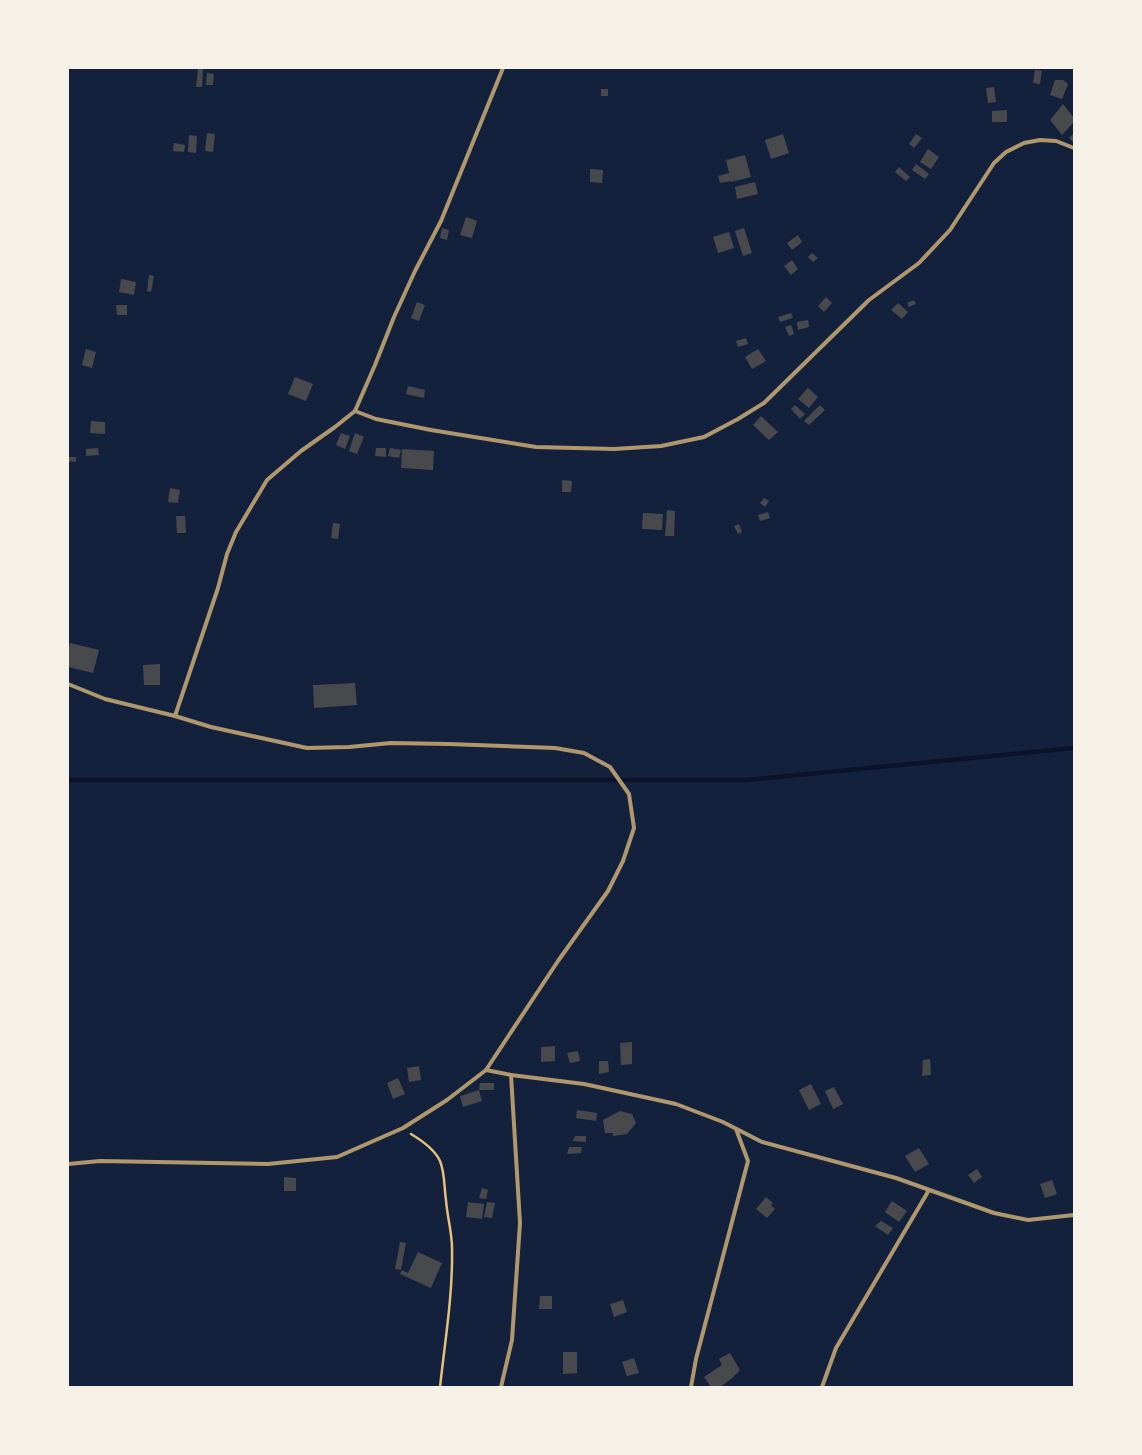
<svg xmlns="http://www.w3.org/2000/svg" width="1142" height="1455" viewBox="0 0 1142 1455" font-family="'Fira Sans Condensed',sans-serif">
<rect width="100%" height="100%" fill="#14213d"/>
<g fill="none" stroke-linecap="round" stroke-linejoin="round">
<path stroke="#0b132b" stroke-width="4.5" d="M68,780H746L1074,748"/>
</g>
<g fill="#48494c">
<path d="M198,69H203L202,87H196Z"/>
<path d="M1035,70L1042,71L1040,84L1033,83Z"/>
<path d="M207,73L214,74L213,85H206Z"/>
<path d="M1055,80H1063L1068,84L1062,99L1050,95Z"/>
<path d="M994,87L996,102L988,103L986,88Z"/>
<rect x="601" y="89" width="7" height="7"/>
<path d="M1063,104L1074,118V122L1062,135L1050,120Z"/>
<path d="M1007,110V122H992V111Z"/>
<path d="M207,133L215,134L213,152L205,151Z"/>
<path d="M1074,133V143L1069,138Z"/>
<path d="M783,134L789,153L771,159L765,140Z"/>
<path d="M916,134L922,138L914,148L909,144Z"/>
<path d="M189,135L197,136L196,153L188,152Z"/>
<path d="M174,143L185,145L184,152L173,151Z"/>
<path d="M928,149L939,157L931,169L920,162Z"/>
<path d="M745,155L751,177L731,182V181L720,183L718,176L729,173L726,160Z"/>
<path d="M916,164L929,174L925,179L912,170Z"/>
<path d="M899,167L910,177L906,181L895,172Z"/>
<path d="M590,169L603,170L602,183L590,182Z"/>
<path d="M755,182L758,194L737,199L735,187Z"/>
<path d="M466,217L477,221L472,238L460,235Z"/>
<path d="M442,228L449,230L447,240L440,238Z"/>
<path d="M744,228L752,253L743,256L735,231Z"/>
<path d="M729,232L734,248L718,253L713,237Z"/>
<path d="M798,235L802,242L792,250L787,243Z"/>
<path d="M812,253L818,258L813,262L808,257Z"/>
<path d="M792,260L798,269L791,275L784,266Z"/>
<path d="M149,275L154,276L151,292L147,291Z"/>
<path d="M121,279L136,282L134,295L119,292Z"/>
<path d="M826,297L832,303L824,312L818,306Z"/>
<path d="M914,300L916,304L909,307L907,303Z"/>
<path d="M417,302L425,305L419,321L411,318Z"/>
<path d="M898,303L908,312L902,319L891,310Z"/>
<path d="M116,305H127V315H117Z"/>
<path d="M791,313L793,318L780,322L778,317Z"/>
<path d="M808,320L809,327L798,330L797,322Z"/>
<path d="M791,325L794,334L789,336L785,327Z"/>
<path d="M746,338L748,344L738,347L736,341Z"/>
<path d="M86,349L96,352L92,368L82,365Z"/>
<path d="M758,349L766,361L752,369L745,357Z"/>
<path d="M295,377L313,384L306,401L288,394Z"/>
<path d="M408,386L425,390L424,398L406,394Z"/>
<path d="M808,388L818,397L809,408L798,399Z"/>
<path d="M795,405L805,414L800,419L791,409Z"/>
<path d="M820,405L825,410L809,425L804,421Z"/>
<path d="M761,416L778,432L769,440L753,425Z"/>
<path d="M91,421L105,422V434L90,433Z"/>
<path d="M341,433L350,436L345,449L336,445Z"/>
<path d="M355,433L364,437L357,454L349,451Z"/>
<path d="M98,448L99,455L86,456V449Z"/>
<path d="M376,448H386V457L375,456Z"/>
<path d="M390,448L401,450L399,458L388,456Z"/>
<path d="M402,449L434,451L433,470L401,468Z"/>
<path d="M69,457H76V462L68,461Z"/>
<path d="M562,480L572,481L571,492H562Z"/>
<path d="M170,488L180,490L178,503L168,502Z"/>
<path d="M764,498L769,501L765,507L760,503Z"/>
<path d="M667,510L675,511L674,536H665Z"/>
<path d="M768,512L770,518L760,521L758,515Z"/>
<path d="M643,513L663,514L662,530L642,529Z"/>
<path d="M176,516H185L186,533H177Z"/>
<path d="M333,523L340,524L338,539L331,538Z"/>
<path d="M739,524L742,532L738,534L734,526Z"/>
<path d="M70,643L99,650L93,673L68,667V651Z"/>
<path d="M160,664V685H144L143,665Z"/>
<path d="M355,683L357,705L314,708L313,685Z"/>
<path d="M632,1042V1064L621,1065L620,1043Z"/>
<path d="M555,1046V1061L541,1062V1047Z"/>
<path d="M578,1051L580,1061L570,1063L567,1053Z"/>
<path d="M930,1059L931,1075L922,1076L923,1060Z"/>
<path d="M599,1061H608L609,1072L599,1074Z"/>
<path d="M419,1066L421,1080L409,1082L407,1068Z"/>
<path d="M398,1078L405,1094L393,1099L387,1083Z"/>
<path d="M480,1083H494V1090H479L482,1101L463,1107L460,1096L479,1090Z"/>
<path d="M811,1084L821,1104L809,1110L799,1090Z"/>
<path d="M834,1087L843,1104L833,1109L825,1091Z"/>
<path d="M577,1110L597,1113L596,1121L576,1118Z"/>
<path d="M620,1111L632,1114L636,1123L627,1134L613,1136V1133H605L603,1120Z"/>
<path d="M575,1136H586V1142L573,1141Z"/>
<path d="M569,1147H582L581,1153L567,1154Z"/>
<path d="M919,1148L929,1164L915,1172L905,1156Z"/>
<path d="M977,1169L982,1177L974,1183L968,1175Z"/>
<path d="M284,1177L296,1178V1191H284Z"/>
<path d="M1052,1180L1057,1194L1045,1198L1040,1184Z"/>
<path d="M482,1188L488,1190L486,1199L479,1198Z"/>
<path d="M766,1197L773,1203L771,1205L775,1209L767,1218L756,1209Z"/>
<path d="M892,1201L907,1211L899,1222L885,1212Z"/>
<path d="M468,1202L484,1204L482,1219L466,1217Z"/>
<path d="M487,1202L495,1203L492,1218L484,1217Z"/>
<path d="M881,1221L893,1228L888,1235L875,1226Z"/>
<path d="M400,1242L406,1243L401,1270L395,1269Z"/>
<path d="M418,1252L442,1263L431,1288L400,1274L402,1270L408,1273Z"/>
<path d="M540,1296H552V1309H539Z"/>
<path d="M623,1300L627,1312L614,1317L610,1304Z"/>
<path d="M563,1352H577V1373L563,1374Z"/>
<path d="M730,1353L740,1370L731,1379L720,1387H711L704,1377L722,1365L719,1359Z"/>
<path d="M634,1358L639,1373L627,1376L622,1362Z"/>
</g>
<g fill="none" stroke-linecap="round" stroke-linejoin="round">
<path stroke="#e5c07b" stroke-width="2.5" d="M411,1134C421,1140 435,1150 440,1161C445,1173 444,1187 446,1200C447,1216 452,1232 452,1248C453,1294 445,1341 440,1387"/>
<g stroke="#b1986c" stroke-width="4">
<path d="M355,411L376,419L431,430L536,447L614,449L661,446L704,437L738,419L764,403L869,300L919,263L950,230L994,163L1006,152L1024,143L1040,140L1056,141L1074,148"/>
<path d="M68,684L105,699L175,716L211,727L307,748L349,747L391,743L449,744L555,748L584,753L610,767L629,794L634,828L623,861L608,891L558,961L486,1070L447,1100L403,1128L337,1157L268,1164L100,1161L68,1164"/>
<path d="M175,716L218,588L227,554L236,532L267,480L301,451L335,427L355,411L375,365L394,317L415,271L441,221L503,68"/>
<path d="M486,1070L511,1075L584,1084L676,1104L723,1122L762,1142L896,1178L994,1213L1028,1220L1074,1215"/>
<path d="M501,1387L512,1340L520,1223L511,1075"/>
<path d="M691,1387L696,1359L748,1161L736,1129"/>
<path d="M822,1387L836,1348L929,1190"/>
</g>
</g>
<rect width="1142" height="1455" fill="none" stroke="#f6f1e7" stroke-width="138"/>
</svg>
